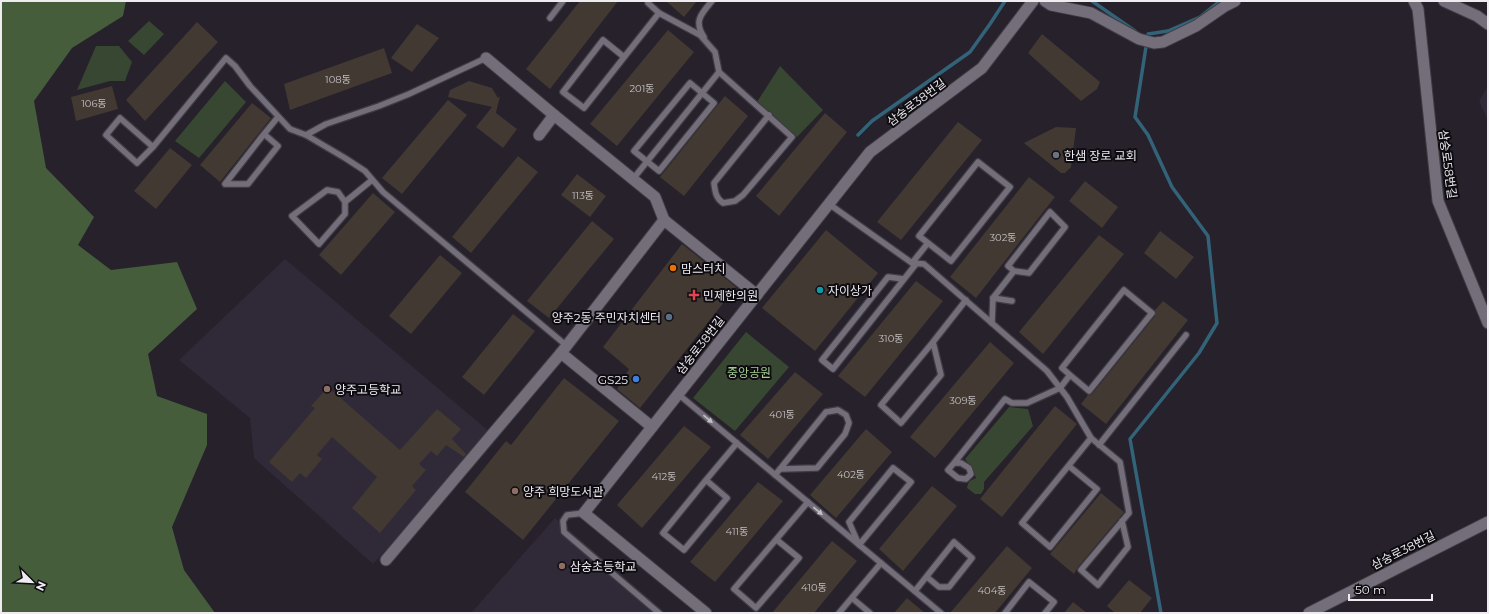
<svg xmlns="http://www.w3.org/2000/svg" width="1489" height="614" viewBox="0 0 1489 614" font-family="Montserrat,'Noto Sans KR',sans-serif">
<rect width="100%" height="100%" fill="#26212b"/>
<g fill="#302938">
<path d="M1488,86V121L1479,101Z"/>
<path d="M285,259L491,433L373,564L254,458L250,418L179,360Z"/>
<path d="M555,518L666,613H471Z"/>
</g>
<g fill="#384731">
<path d="M149,21L164,34L144,55L128,41Z"/>
<path d="M96,46H119L132,62L125,81H110L77,90Z"/>
<path d="M780,66L823,110L797,137L757,102Z"/>
<path d="M225,81L246,102L199,158L175,141Z"/>
<path d="M746,332L789,367L735,431L693,398Z"/>
<path d="M1009,407L1028,409L1033,426L984,482V489L981,494H975L967,488C968,481 971,480 976,478L972,467L965,459Z"/>
</g>
<path fill="#455d3a" d="M1,1H126L123,16L72,48L34,101L46,168L94,217L78,245L111,270L177,262L197,309L148,354L157,396L207,414V445L172,527L184,570L215,613H1Z"/>
<g fill="none" stroke-linecap="round" stroke-linejoin="round">
<g stroke="#326378" stroke-width="3.5">
<path d="M1092,1L1135,31"/>
<path d="M858,135L872,121L970,52L990,24L1005,1"/>
<path d="M1161,613L1130,439L1199,353L1217,323L1208,236L1172,187L1148,135L1135,117L1148,34L1168,31L1200,17L1220,1"/>
</g>
</g>
<g fill="#423932">
<path d="M580,1H618L550,89L526,69Z"/>
<path d="M666,1H697L684,17Z"/>
<path d="M197,22L218,42L145,121L126,100Z"/>
<path d="M417,24L439,38L412,72L391,58Z"/>
<path d="M668,30L694,52L617,146L590,124Z"/>
<path d="M1042,34L1100,82L1097,89L1081,101L1028,53Z"/>
<path d="M384,48L392,73L290,110L284,84Z"/>
<path d="M469,81L492,88L498,98L500,96L496,113L517,129L503,148L476,127L492,107L448,97L450,90Z"/>
<path d="M112,86L118,109L76,121L71,97Z"/>
<path d="M725,96L748,116L684,196L660,177Z"/>
<path d="M448,100L467,115L402,194L382,178Z"/>
<path d="M252,103L271,118L220,182L200,165Z"/>
<path d="M825,113L847,132L779,216L756,196Z"/>
<path d="M958,122L982,140L901,240L877,222Z"/>
<path d="M1056,127L1076,128L1071,167L1065,173H1061L1024,143Z"/>
<path d="M170,148L192,165L156,209L134,191Z"/>
<path d="M518,156L538,172L471,253L452,237Z"/>
<path d="M577,174L606,196L590,217L561,195Z"/>
<path d="M1029,177L1055,197L976,298L950,277Z"/>
<path d="M1085,181L1118,207L1102,228L1069,201Z"/>
<path d="M373,193L395,212L341,275L319,255Z"/>
<path d="M592,221L614,239L549,318L527,301Z"/>
<path d="M826,230L878,273L815,351L762,308Z"/>
<path d="M1160,231L1194,257L1176,279L1144,253Z"/>
<path d="M1099,235L1124,254L1043,354L1019,332Z"/>
<path d="M682,244L736,287L640,408L617,389L629,369L603,347Z"/>
<path d="M440,255L462,273L411,334L389,316Z"/>
<path d="M916,281L943,301L865,397L838,376Z"/>
<path d="M1163,301L1188,320L1106,424L1081,404L1088,395L1092,394L1155,316V310Z"/>
<path d="M513,314L535,331L484,395L462,377Z"/>
<path d="M990,342L1014,363L935,458L910,437Z"/>
<path d="M795,372L823,394L768,459L740,435Z"/>
<path d="M564,378L619,421L523,540L465,492L506,441L511,445Z"/>
<path d="M328,387L400,450L437,409L461,429L452,439L466,454L464,457L446,445L437,456L431,451L419,464L426,470L412,486L416,490L380,533L352,508L377,477L332,437L317,455L322,459L306,478L300,473L292,482L269,462L315,408L311,406Z"/>
<path d="M1055,406L1077,424L1002,517L980,499Z"/>
<path d="M684,426L711,447L642,528L617,505Z"/>
<path d="M866,429L892,452L836,518L810,495Z"/>
<path d="M758,482L783,501L715,582L690,562Z"/>
<path d="M932,486L957,506L903,571L879,549Z"/>
<path d="M1101,493L1124,512L1078,567L1074,574L1050,554Z"/>
<path d="M832,541L857,561L814,613H772Z"/>
<path d="M1007,546L1032,568L995,613H950Z"/>
<path d="M1129,580L1152,598L1140,613H1115L1107,606Z"/>
<path d="M907,598L925,613H894Z"/>
<path d="M1073,602L1087,613H1064Z"/>
</g>
<g fill="none" stroke-linecap="round" stroke-linejoin="round">
<g stroke="#403c44" stroke-width="8">
<g id="lane">
<path d="M649,1L648,3L659,13L700,35L715,52L719,72"/>
<path d="M550,18L563,1"/>
<path d="M704,37C693,21 702,13 712,1"/>
<path d="M624,57L603,40L563,92L584,108L659,13"/>
<path d="M486,58L409,94L379,106L326,124L306,135L345,158L365,171L383,192L567,346"/>
<path d="M690,83L714,103L659,171L634,151Z"/>
<path d="M264,134L225,184H248L278,146L264,134L278,117"/>
<path d="M153,147L120,118L106,135L137,163L153,147L226,58L235,66L250,86L290,129L306,135"/>
<path d="M633,179L719,72L792,137L743,195L735,201L723,203C716,198 715,192 714,183L769,115"/>
<path d="M345,202L338,192L327,190L292,216L319,244L345,214V202L372,180"/>
<path d="M829,204L912,263L924,264L1047,371L1067,397L1091,438L1120,462L1129,513L1081,570L1098,585L1128,547L1122,521"/>
<path d="M912,263L928,243L951,261L1010,187L978,162L919,236L928,243"/>
<path d="M904,279L888,277L822,360L833,369L916,264"/>
<path d="M993,298L1014,271L1029,273L1065,227L1050,212L1008,266L1014,271"/>
<path d="M992,323L993,298L1012,301"/>
<path d="M933,342L881,405L901,423L941,375L933,342L966,300"/>
<path d="M678,394L941,613"/>
<path d="M1099,445L1186,335"/>
<path d="M954,463L948,470L958,478L966,479L971,474L969,468L961,463H954L1005,399L1012,403H1027L1060,388L1070,375L1089,391L1152,313L1124,290L1062,368L1070,375"/>
<path d="M1069,466L1097,489L1050,547L1022,523L1091,438"/>
<path d="M893,468L911,482L859,545L849,522Z"/>
<path d="M775,475L780,469L826,412L838,410L846,415L849,423L845,434L817,468L780,469"/>
<path d="M706,480L663,533L684,550L727,498L706,480L737,443"/>
<path d="M584,513L567,515L563,521L564,532L659,613"/>
<path d="M777,540L799,558L756,608L734,589L808,502"/>
<path d="M915,591L954,542L972,558L949,587H939L927,577"/>
<path d="M852,598L870,613"/>
<path d="M839,613L881,563"/>
<path d="M1005,613L1029,582L1054,602L1045,613"/>
</g>
</g>
<g stroke="#403c44" stroke-width="13">
<g id="street">
<path d="M1045,1L1051,5L1091,13L1139,39L1154,43L1163,42L1196,26L1225,6L1235,1"/>
<path d="M1414,1L1418,9L1438,201L1488,323"/>
<path d="M1444,1L1477,16L1488,24"/>
<path d="M486,58L554,115L655,197L664,220"/>
<path d="M539,135L554,115"/>
<path d="M561,353L652,427"/>
<path d="M386,560L561,353L664,220L757,295"/>
<path d="M706,613L584,513L870,152L982,68L1033,1"/>
<path d="M1309,613L1488,522"/>
</g>
</g>
<use href="#lane" stroke="#736e7a" stroke-width="5.5"/>
<use href="#street" stroke="#736e7a" stroke-width="11"/>
</g>
<defs><path id="oneway-solid" d="M-6-.8H1V-3.2L6.5 0L1 3.2V.8H-6Z"/></defs>
<g fill="#c3bfc7">
<use href="#oneway-solid" transform="translate(708 419) rotate(40)"/>
<use href="#oneway-solid" transform="translate(818 511) rotate(40)"/>
</g>
<circle fill="#6b7280" stroke="#0e0c10" stroke-width="1.5" cx="1056" cy="155" r="4"/>
<circle fill="#e8710a" stroke="#0e0c10" stroke-width="1.5" cx="673" cy="268" r="4"/>
<circle fill="#0f9aa8" stroke="#0e0c10" stroke-width="1.5" cx="820" cy="290" r="4"/>
<path fill="#e0444e" stroke="#0e0c10" stroke-width="1.5" d="M692 289h4v4h4v4h-4v4h-4v-4h-4v-4h4z"/>
<circle fill="#5c6f8a" stroke="#0e0c10" stroke-width="1.5" cx="669" cy="317" r="4"/>
<circle fill="#3f7fe0" stroke="#0e0c10" stroke-width="1.5" cx="636" cy="379" r="4"/>
<g fill="#8d6e63" stroke="#0e0c10" stroke-width="1.5">
<circle cx="327" cy="389" r="4"/>
<circle cx="515" cy="491" r="4"/>
<circle cx="562" cy="566" r="4"/>
</g>
<g text-anchor="middle" dominant-baseline="central" stroke-width="4" stroke-linejoin="round" paint-order="stroke">
<g font-size="10" fill="#c3bec1">
<text x="338" y="79">108동</text>
<text x="642" y="88">201동</text>
<text x="94" y="103">106동</text>
<text x="583" y="195">113동</text>
<text x="1003" y="237">302동</text>
<text x="891" y="338">310동</text>
<text x="963" y="400">309동</text>
<text x="782" y="414">401동</text>
<text x="851" y="474">402동</text>
<text x="664" y="476">412동</text>
<text x="737" y="531">411동</text>
<text x="814" y="587">410동</text>
<text x="992" y="590">404동</text>
</g>
<g font-size="12" fill="#eeebf1" stroke="#0e0c10">
<text transform="translate(916 102) rotate(-37)">삼숭로38번길</text>
<text transform="translate(1448 164) rotate(82)">삼숭로58번길</text>
<text transform="translate(700 345) rotate(-52)">삼숭로38번길</text>
<text transform="translate(1403 550) rotate(-27)">삼숭로38번길</text>
</g>
<g font-size="12" fill="#eeebf1" stroke="#0e0c10" text-anchor="start">
<text x="1064" y="155">한샘 장로 교회</text>
<text x="681" y="268">맘스터치</text>
<text x="828" y="290">자이상가</text>
<text x="703" y="295">민제한의원</text>
<text x="661" y="317" text-anchor="end">양주2동 주민자치센터</text>
<text x="628" y="379" text-anchor="end">GS25</text>
<text x="335" y="389">양주고등학교</text>
<text x="523" y="491">양주 희망도서관</text>
<text x="570" y="566">삼숭초등학교</text>
</g>
<g font-size="12" fill="#a2cc91" stroke="#0e0c10">
<text x="749" y="372">중앙공원</text>
</g>
</g>
<rect width="1489" height="614" fill="none" stroke="#eeebf1" stroke-width="4"/>
<g transform="translate(32 582) rotate(114)" stroke="#0e0c10" stroke-width="3" paint-order="stroke">
<path d="M0-3L7 15L0 10L-7 15Z" fill="#eeebf1"/>
<text y="-6" font-size="11" font-weight="bold" text-anchor="middle" fill="#eeebf1">N</text>
</g>
<path d="M1349 594v6h83v-6" fill="none" stroke="#eeebf1" stroke-width="2"/>
<text x="1355" y="594" font-size="12" fill="#eeebf1" stroke="#0e0c10" stroke-width="3" paint-order="stroke">50 m</text>
</svg>
